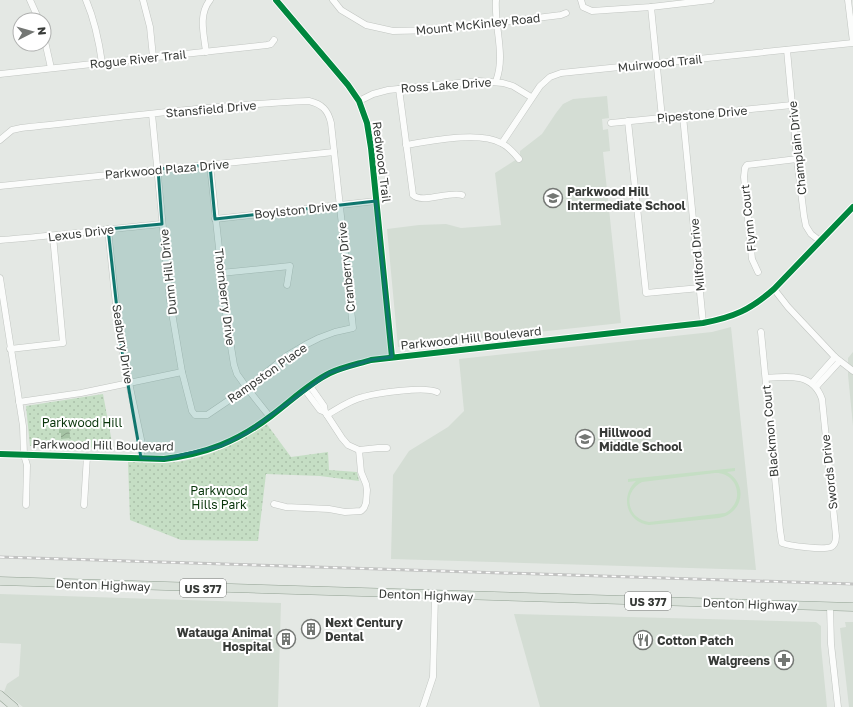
<svg xmlns="http://www.w3.org/2000/svg" width="853" height="707" viewBox="0 0 853 707" font-family="'Golos Text',sans-serif">
<defs>
<pattern id="park-dots" width="8" height="8" patternUnits="userSpaceOnUse"><rect width="8" height="8" fill="#c5dec4"/><path d="M2 2h.1M6 6h.1" fill="none" stroke="#aabfa9" stroke-width="1.8" stroke-linecap="round"/></pattern>
<pattern id="water-waves" width="16" height="10" patternUnits="userSpaceOnUse"><rect width="16" height="10" fill="#a6c4a5"/><path d="M0 5q4-4 8 0t8 0" fill="none" stroke="#88a087"/></pattern>
</defs>
<rect width="100%" height="100%" fill="#e4e8e4"/>
<g fill="#d4ddd4">
<path d="M607,96L609,118L602,119L603,130L608,129L610,151L603,152L621,323L398,347L387,229L419,225L446,224L461,228L501,225L495,173L520,157V151L542,134L556,113L563,104L573,99Z"/>
<path d="M731,327L756,570L391,559L393,475L409,451L448,427L464,411L459,359L712,332Z"/>
<path d="M853,352V426L848,375V358Z"/>
<path d="M0,594L281,603L278,707H23L4,692L7,684L19,676L21,644L0,643Z"/>
<path d="M514,614L816,622L821,626V646L827,707H540Z"/>
<path d="M845,622H853V707H849L840,628L846,627Z"/>
</g>
<path fill="#c5dec4" fill-rule="evenodd" d="M735,468V471L727,472C748,484 744,513 719,518L649,525C626,522 620,496 636,481L628,482V479ZM715,473C738,472 746,502 725,513L649,522C627,519 622,492 642,482Z"/>
<g fill="url(#park-dots)">
<path d="M103,394L113,448L30,446L26,406Z"/>
<path d="M266,423L291,457L328,452L329,470L357,472L359,481L320,476L266,474L258,541L181,540L130,520L128,462C144,462 169,464 183,461C215,455 240,441 266,423Z"/>
</g>
<path fill="url(#water-waves)" d="M60,421H69L70,438L61,439V433H59V427H61Z"/>
<g fill="none" stroke-linecap="round" stroke-linejoin="round">
<g stroke="#c1c5c1" stroke-width="7">
<g id="minor">
<path d="M30,0L39,20"/>
<path d="M86,0C95,21 99,41 102,63"/>
<path d="M143,0L150,27L153,57"/>
<path d="M276,0L348,85L359,101L367,123L371,148L392,357"/>
<path d="M333,0L341,10L366,25L393,31L439,30L561,15L566,13"/>
<path d="M581,0L583,7L592,11L651,7L711,0"/>
<path d="M848,0L853,42"/>
<path d="M651,7L662,118"/>
<path d="M44,37L51,68"/>
<path d="M787,50L797,159L804,216L806,226L811,234L820,241"/>
<path d="M206,52C204,34 198,15 210,0"/>
<path d="M0,74L267,45L271,44L274,40"/>
<path d="M496,81C506,55 494,27 496,0"/>
<path d="M399,89L413,195C422,204 449,191 462,195"/>
<path d="M359,101L373,94L388,90L479,81L503,83L513,86L531,97"/>
<path d="M683,116L703,323"/>
<path d="M628,121L646,293L700,288"/>
<path d="M611,123L792,105"/>
<path d="M0,140L12,130L21,128C116,118 213,105 309,101C322,104 328,110 331,123L353,328L335,332L319,338L305,345L288,355L247,388L207,415H195L192,411L182,372L170,301L152,114"/>
<path d="M502,143L540,86L550,77L561,73L853,43"/>
<path d="M406,145C431,141 479,131 501,143C508,146 514,153 519,159"/>
<path d="M210,165L227,322L234,365L237,374L247,388L270,417"/>
<path d="M0,186C111,174 223,164 334,152"/>
<path d="M215,219L376,201"/>
<path d="M108,229L114,287L121,345L142,444L141,458"/>
<path d="M0,240C54,236 108,229 162,224"/>
<path d="M758,272L752,259L744,177L745,168L747,165L797,159"/>
<path d="M221,273L290,266L287,285"/>
<path d="M0,278L23,426L24,455L27,465L26,505"/>
<path d="M774,289L788,307L835,357L853,371"/>
<path d="M761,332L780,530L782,543C790,546 823,550 831,547C835,545 836,541 836,536L822,399C813,373 788,376 766,378"/>
<path d="M10,349L63,343L53,236"/>
<path d="M812,383L835,357"/>
<path d="M310,386L324,406L325,412L342,438L348,445L359,450L378,448H387"/>
<path d="M816,387L839,362"/>
<path d="M305,390L320,410L325,412"/>
<path d="M19,402L81,393L182,372"/>
<path d="M327,415C339,408 350,400 363,397C377,393 425,386 437,392"/>
<path d="M0,454L164,459C206,454 238,441 271,416C290,402 309,383 330,373C343,367 358,364 371,360L703,323C734,317 750,310 774,289L853,207"/>
<path d="M274,504L286,507L329,509L345,512L361,511L364,508L366,503L367,490L366,484L361,472L359,450"/>
<path d="M84,505L87,456"/>
<path d="M830,606L831,644L838,707"/>
<path d="M423,707L433,677L435,595"/>
</g>
</g>
<g stroke="#92a193" stroke-width="9">
<g id="major">
<path d="M0,581L853,607"/>
<path d="M0,695L14,707"/>
</g>
</g>
<use href="#minor" stroke="#fbfcfb" stroke-width="6"/>
<use href="#major" stroke="#dae1da" stroke-width="8"/>
<g stroke="#c2c3c2" stroke-width="3">
<path id="rail" d="M0,557L853,584"/>
</g>
<use href="#rail" stroke="#fff" stroke-width="1.5" stroke-dasharray="4.5" stroke-linecap="butt"/>
<g stroke="#fff" stroke-width="8">
<g id="cycleway">
<path d="M276,0L348,85L359,101L367,123L371,148L392,357"/>
<path d="M0,454L164,459C206,454 238,441 271,416C290,402 309,383 330,373C343,367 358,364 371,360L703,323C734,317 750,310 774,289L853,207"/>
</g>
</g>
<use href="#cycleway" stroke="#00873e" stroke-width="6"/>
</g>
<path fill="#0f766e" fill-opacity="0.2" stroke="#0f766e" stroke-width="3" stroke-linejoin="round" d="M210,165L215,219L376,201L392,357L371,360L329,373L247,433L221,446L164,459L141,458L121,345L108,229L162,224L158,169Z"/>
<defs>
<g id="school-ring" transform="scale(1)"><circle r="9.5" fill="#fff" stroke="#747774" stroke-width="1.5"/><path d="M0-5L7-2L0 1L-7-2ZM-4 1L0 2.5L4 1V4Q0 6-4 4Z" fill="#747774"/></g>
<g id="building-ring" transform="scale(1)"><circle r="9.5" fill="#fff" stroke="#747774" stroke-width="1.5"/><path d="M-4-6H4V6H1V3H-1V6H-4ZM-2.5-4.3h1.7v1.8h-1.7ZM.8-4.3h1.7v1.8H.8ZM-2.5-1h1.7V.8h-1.7ZM.8-1h1.7V.8H.8Z" fill="#747774"/></g>
<g id="restaurant-ring" transform="scale(1)"><circle r="9.5" fill="#fff" stroke="#747774" stroke-width="1.5"/><path d="M-5-6h1v4h1v-4h1v4h1v-4h1v5L-1.5 .5V6h-2V.5L-5-1ZM5-6V6H3V1.5H1.5Q1.5-4 5-6Z" fill="#747774"/></g>
<g id="pharmacy-ring" transform="scale(1)"><circle r="9.5" fill="#fff" stroke="#747774" stroke-width="1.5"/><path d="M-2-6h4v4h4v4h-4v4h-4v-4h-4v-4h4Z" fill="#747774"/></g>
</defs>
<g fill-rule="evenodd">
<use href="#school-ring" x="553" y="198"/>
<use href="#school-ring" x="585" y="439"/>
<use href="#building-ring" x="311" y="629"/>
<use href="#building-ring" x="286" y="639"/>
<use href="#restaurant-ring" x="643" y="640"/>
<use href="#pharmacy-ring" x="784" y="660"/>
</g>
<g text-anchor="middle" dominant-baseline="central" stroke-width="4" stroke-linejoin="round" paint-order="stroke">
<g fill="#fff" stroke="#737573" stroke-width="1">
<rect x="180" y="579" width="46" height="18" rx="3"/>
<rect x="625" y="592" width="46" height="18" rx="3"/>
</g>
<g font-size="11" font-weight="bold" fill="#373a37">
<text x="203" y="588">US 377</text>
<text x="648" y="601">US 377</text>
</g>
<g font-size="12" fill="#373a37" stroke="#fff">
<text transform="translate(478 24) rotate(-6)">Mount McKinley Road</text>
<text transform="translate(138 59) rotate(-6)">Rogue River Trail</text>
<text transform="translate(660 63) rotate(-6)">Muirwood Trail</text>
<text transform="translate(446 85) rotate(-4)">Ross Lake Drive</text>
<text transform="translate(211 109) rotate(-5)">Stansfield Drive</text>
<text transform="translate(702 114) rotate(-5)">Pipestone Drive</text>
<text transform="translate(797 148) rotate(-96)">Champlain Drive</text>
<text transform="translate(382 162) rotate(83)">Redwood Trail</text>
<text transform="translate(167 169) rotate(-5)">Parkwood Plaza Drive</text>
<text transform="translate(296 210) rotate(-6)">Boylston Drive</text>
<text transform="translate(748 218) rotate(-96)">Flynn Court</text>
<text transform="translate(81 233) rotate(-7)">Lexus Drive</text>
<text transform="translate(697 255) rotate(-95)">Milford Drive</text>
<text transform="translate(346 267) rotate(-96)">Cranberry Drive</text>
<text transform="translate(168 272) rotate(-96)">Dunn Hill Drive</text>
<text transform="translate(225 297) rotate(83)">Thornberry Drive</text>
<text transform="translate(471 338) rotate(-6)">Parkwood Hill Boulevard</text>
<text transform="translate(123 344) rotate(81)">Seabury Drive</text>
<text transform="translate(267 373) rotate(-35)">Rampston Place</text>
<text transform="translate(770 431) rotate(-95)">Blackmon Court</text>
<text transform="translate(103 445) rotate(1)">Parkwood Hill Boulevard</text>
<text transform="translate(829 472) rotate(-96)">Swords Drive</text>
<text transform="translate(103 585) rotate(2)">Denton Highway</text>
<text transform="translate(426 595) rotate(2)">Denton Highway</text>
<text transform="translate(750 604) rotate(2)">Denton Highway</text>
</g>
<g font-size="12" font-weight="bold" fill="#373a37" stroke="#fff" text-anchor="start">
<text x="567" y="191">Parkwood Hill<tspan x="567" dy="14">Intermediate School</tspan></text>
<text x="599" y="432">Hillwood<tspan x="599" dy="14">Middle School</tspan></text>
<text x="325" y="622">Next Century<tspan x="325" dy="14">Dental</tspan></text>
<text x="272" y="632" text-anchor="end">Watauga Animal<tspan x="272" dy="14">Hospital</tspan></text>
<text x="657" y="640">Cotton Patch</text>
<text x="770" y="660" text-anchor="end">Walgreens</text>
</g>
<g font-size="12" fill="#09350b" stroke="#fff">
<text x="82" y="422">Parkwood Hill</text>
<text x="219" y="490">Parkwood<tspan x="219" dy="14">Hills Park</tspan></text>
</g>
</g>
<g transform="translate(32 32) rotate(84)"><circle r="19" fill="#ffffff" stroke="#afb0af"/>
<path d="M0-3L7 15L0 10L-7 15Z" fill="#747774"/>
<text y="-6" font-size="11" font-weight="bold" text-anchor="middle" fill="#373a37">N</text>
</g>
</svg>
